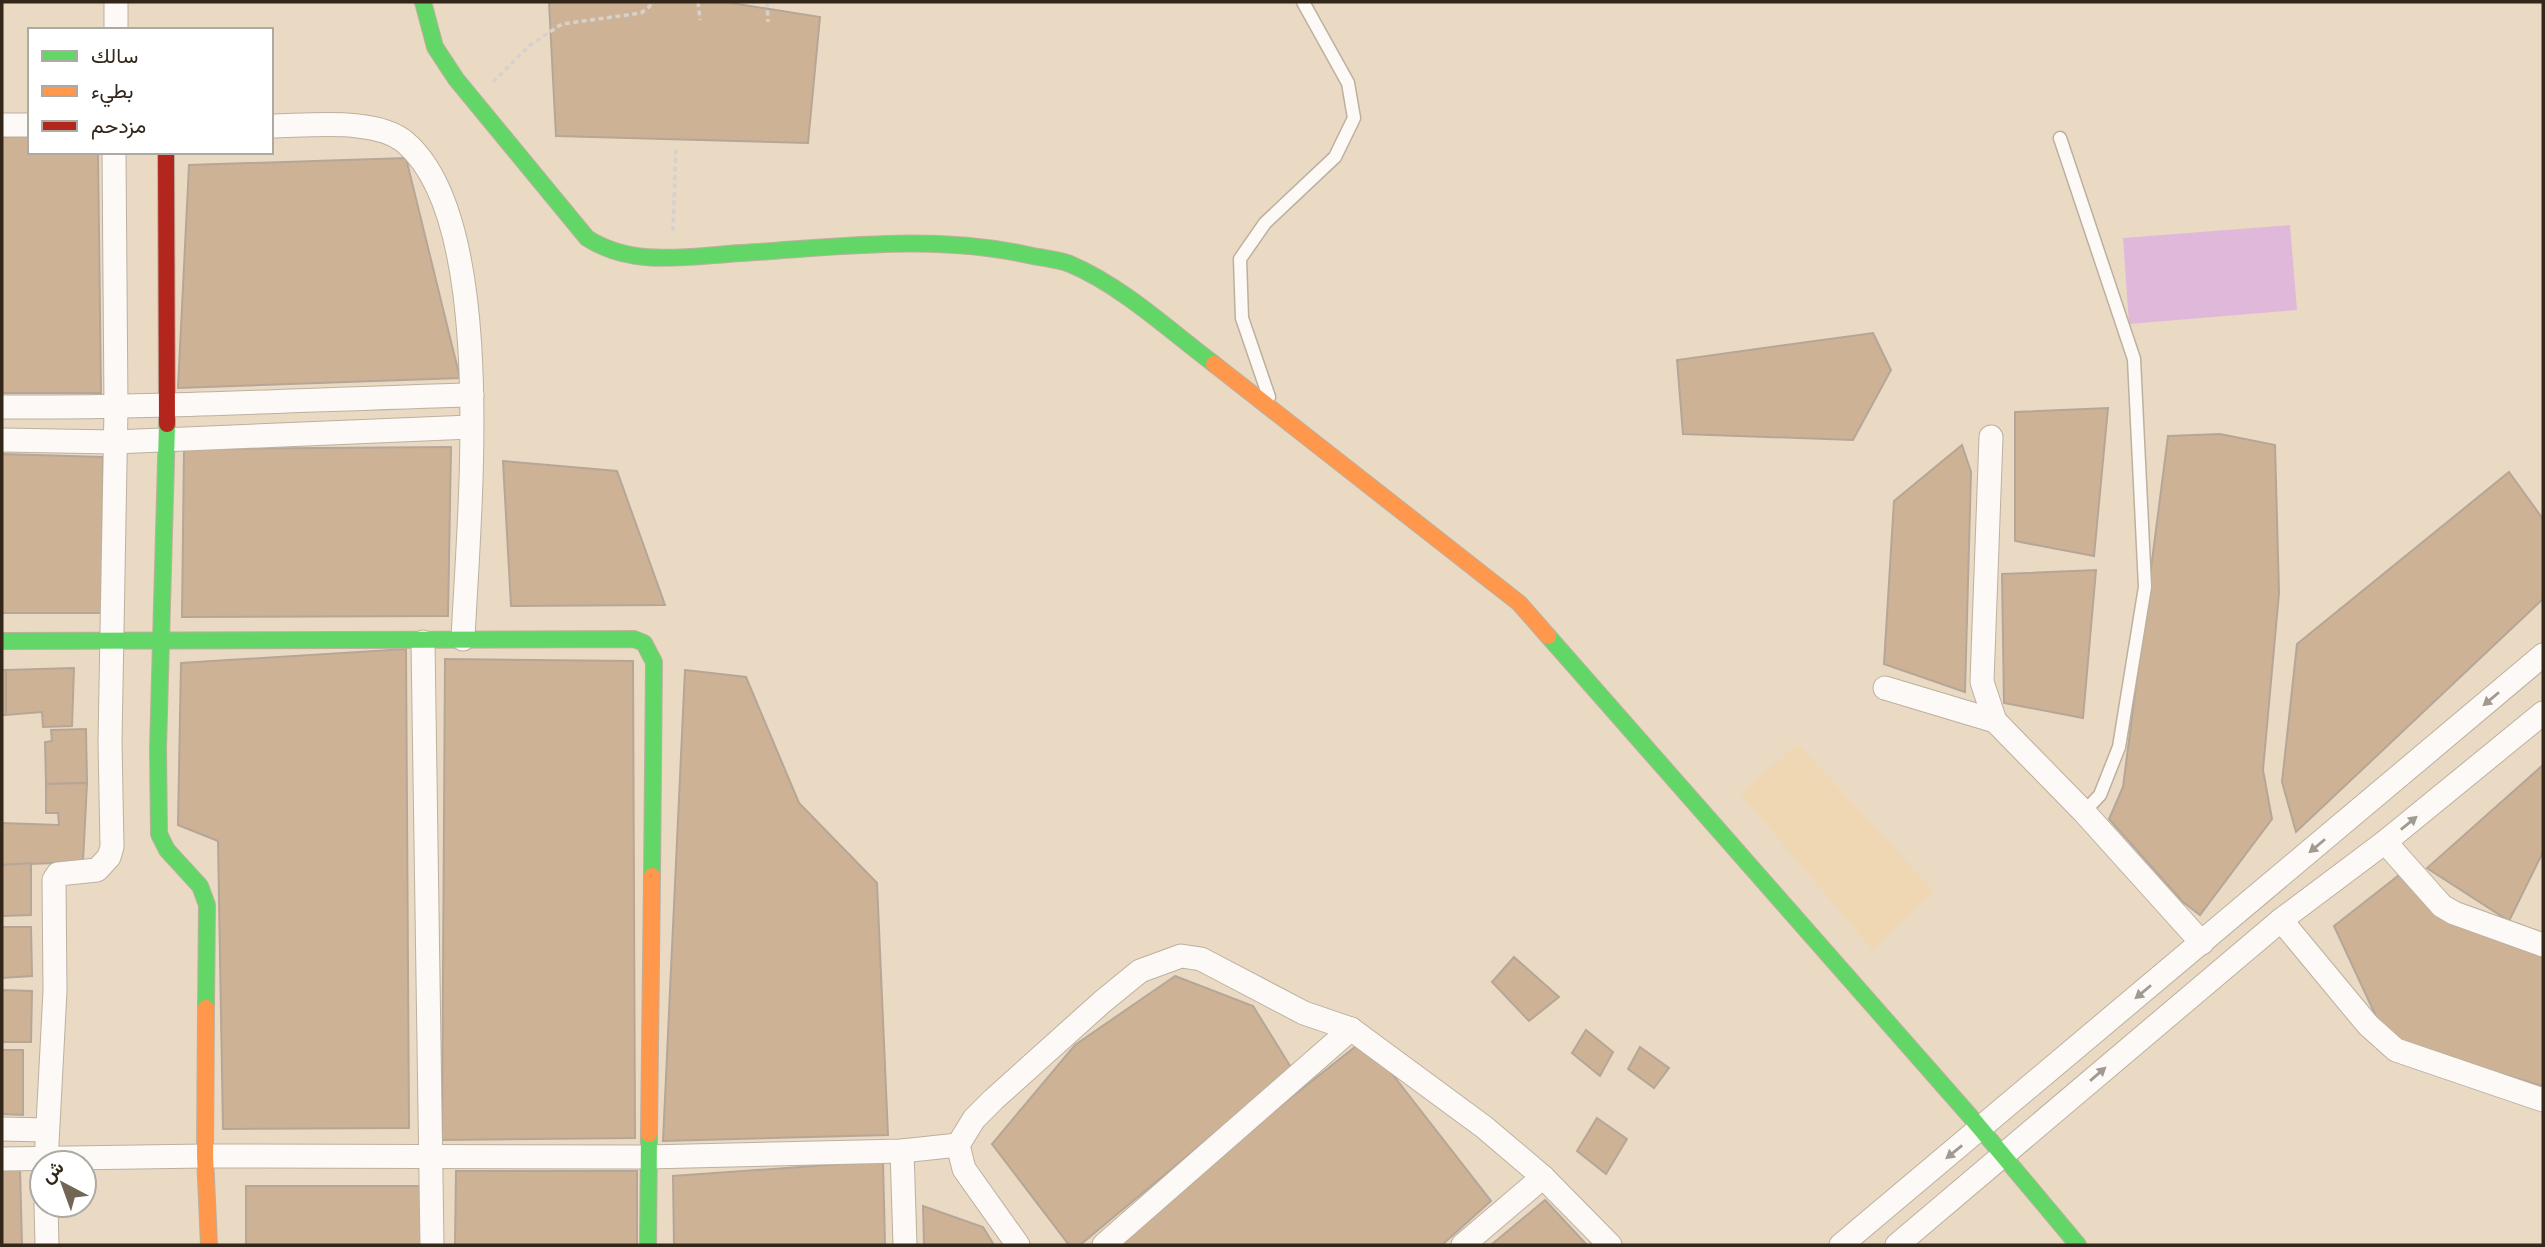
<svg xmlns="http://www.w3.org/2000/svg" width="2545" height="1247" viewBox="0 0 2545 1247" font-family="'IBM Plex Sans',Vazirmatn,sans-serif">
<rect width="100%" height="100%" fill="#eadac4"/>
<path fill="#f0d7b3" d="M1798,744L1934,891L1872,950L1740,793Z"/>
<path fill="#e0b9da" d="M2290,225L2297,310L2129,324L2123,238Z"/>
<g fill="#ceb296" stroke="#b5a697" stroke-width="2">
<path d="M549,2H725L820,17L808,143L556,136Z"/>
<path d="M30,136V152H98L101,393H2V137Z"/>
<path d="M406,158L460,378L178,388L189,165Z"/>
<path d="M1873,333L1891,370L1853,440L1683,434L1677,360Z"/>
<path d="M2108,408L2094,556L2015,541V412Z"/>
<path d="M2220,434L2275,445L2279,593L2263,770L2272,819L2200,915L2183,902L2109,819L2123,787L2168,436Z"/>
<path d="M1962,445L1971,472L1965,692L1884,664L1894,501Z"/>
<path d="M451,447L448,616L182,617L184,449Z"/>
<path d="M2,454L103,457L102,613H2Z"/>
<path d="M503,461L617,471L665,605L511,606Z"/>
<path d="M2509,472L2543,519V599L2296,832L2282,782L2297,644Z"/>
<path d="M2096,570L2083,718L2004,703L2002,574Z"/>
<path d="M406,649L409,1128L223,1129L218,841L178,825L181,663Z"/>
<path d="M445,659L633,661L635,1138L442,1140Z"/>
<path d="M74,668L72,726L43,727L42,712L6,715V670Z"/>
<rect x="2" y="670" width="4" height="45"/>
<path d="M685,670L746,677L799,803L877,883L888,1135L663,1141Z"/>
<path d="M86,729L87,783L46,784L45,742L52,741L51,730Z"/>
<path d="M2543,765V852L2509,921L2427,868Z"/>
<path d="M87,783L83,862L2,865V823L59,825L58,813H46V784Z"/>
<path d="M31,863V915L2,916V865Z"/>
<path d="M2403,872L2543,953V1086L2387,1040L2334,926Z"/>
<path d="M2,927H31L32,976L2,978Z"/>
<path d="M1514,957L1559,997L1529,1021L1492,982Z"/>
<path d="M1175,976L1253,1006L1292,1069L1080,1245H1069L992,1144L1075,1045Z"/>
<path d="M2,990L32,991L31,1042H2Z"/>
<path d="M1586,1030L1613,1052L1600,1076L1572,1053Z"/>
<path d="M1365,1039L1491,1201L1442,1245H1105Z"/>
<path d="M1640,1047L1669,1068L1654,1088L1628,1069Z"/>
<path d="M2,1050H23V1115L2,1114Z"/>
<path d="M1597,1118L1627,1139L1606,1174L1577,1151Z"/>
<path d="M883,1161L885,1245H674L673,1176Z"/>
<path d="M2,1168H20L22,1245H2Z"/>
<path d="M456,1171H637V1245H455Z"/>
<path d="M246,1186H423L422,1245H246Z"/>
<path d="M1545,1200L1587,1245H1491Z"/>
<path d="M923,1206L983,1227L994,1245H924Z"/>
</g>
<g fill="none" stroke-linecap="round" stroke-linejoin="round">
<g stroke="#bcb09f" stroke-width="15">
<g id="lane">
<path d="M2060,138L2134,359L2145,587L2119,747L2100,795L2084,812"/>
<path d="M1269,397L1242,318L1240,259L1265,223L1335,157L1354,118L1348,83L1303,2"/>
</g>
</g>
<g stroke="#bcb09f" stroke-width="25">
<g id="street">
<path d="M116,30V2"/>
<path d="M2,125H30"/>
<path d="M271,126C308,126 377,117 406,143C499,224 468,523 463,639"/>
<path d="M2,407C158,408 315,399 472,395"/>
<path d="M1991,437L1982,682L1995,721L2084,812L2202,943"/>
<path d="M2,440L114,442L471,427"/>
<path d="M423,642L432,1245"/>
<path d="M1885,688L1995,721"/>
<path d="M2385,842L2442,906L2454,913L2543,945"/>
<path d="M2281,920L2368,1025L2396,1050L2543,1100"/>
<path d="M2,1129L46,1130"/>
<path d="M902,1151L905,1245"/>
<path d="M2,1159L205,1156L647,1157L902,1151L958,1145"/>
<path d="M46,1163L55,991L54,880L58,874L97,870L109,857L112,847L110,742L116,408L114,152"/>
<path d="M46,1205L47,1245"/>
<path d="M1018,1245L964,1169L958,1145L974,1119L994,1099L1102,1002L1140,971L1181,956L1201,959L1304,1013L1351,1029L1484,1127L1543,1177L1610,1245"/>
<path d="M1104,1245L1351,1029"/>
<path d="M1463,1245L1543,1177"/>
<path d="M1841,1245L2543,655"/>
<path d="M1897,1245L2281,920L2385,842L2543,713"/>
</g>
</g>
<g stroke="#bcb09f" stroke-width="18">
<g id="fast">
<path d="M423,2L435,47L456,79L587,238C633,268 689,256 742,253C838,247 934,234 1028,255C1041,258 1057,259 1070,264C1122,286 1169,330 1214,364"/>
<path d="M167,424L158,749L159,834L167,850L200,886L207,905L206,1008"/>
<path d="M1548,636L1970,1116L2078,1245"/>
<path d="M2,641L634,639L644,643L654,662L652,876"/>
<path d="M648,1245L649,1134"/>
</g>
</g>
<g stroke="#bcb09f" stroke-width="18">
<g id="slow">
<path d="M1214,364L1519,603L1548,636"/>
<path d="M206,1008L205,1156L209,1245"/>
<path d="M649,1134L652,876"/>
</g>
</g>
<g stroke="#bcb09f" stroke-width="18">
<path id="jam" d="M166,152L167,424"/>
</g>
<g stroke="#d6d1ca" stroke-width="3.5" stroke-dasharray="5 3.5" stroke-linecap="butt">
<path d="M698,2L700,20"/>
<path d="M767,2L768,22"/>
<path d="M493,82L530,45L562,24L641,13L650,6V2"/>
<path d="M673,231L676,146"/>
</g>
<use href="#lane" stroke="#fcf9f6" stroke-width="12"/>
<use href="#street" stroke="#fcf9f6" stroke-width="23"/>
<use href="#fast" stroke="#63d668" stroke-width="16"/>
<use href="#slow" stroke="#ff974d" stroke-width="16"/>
<use href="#jam" stroke="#b3261e" stroke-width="16"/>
</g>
<defs><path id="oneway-solid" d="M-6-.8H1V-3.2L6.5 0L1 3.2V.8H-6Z" transform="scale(1.75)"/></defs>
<g fill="#a19a92">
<use href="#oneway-solid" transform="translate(2491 699) rotate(140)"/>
<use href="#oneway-solid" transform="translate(2409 823) rotate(-39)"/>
<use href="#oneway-solid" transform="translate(2317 846) rotate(140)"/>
<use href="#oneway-solid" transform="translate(2143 992) rotate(140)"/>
<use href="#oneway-solid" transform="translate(2098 1074) rotate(-41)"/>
<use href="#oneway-solid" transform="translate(1954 1152) rotate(141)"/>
</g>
<rect width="2545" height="1247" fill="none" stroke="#322718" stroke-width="7"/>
<rect x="28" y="28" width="245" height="126" fill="#ffffff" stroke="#ada9a3" stroke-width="2"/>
<rect x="42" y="51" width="35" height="10" fill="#63d668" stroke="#ada9a3" stroke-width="2"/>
<text x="91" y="63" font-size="21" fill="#322718">سالك</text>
<rect x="42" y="86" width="35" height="10" fill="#ff974d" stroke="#ada9a3" stroke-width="2"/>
<text x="91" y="98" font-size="21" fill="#322718">بطيء</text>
<rect x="42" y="121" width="35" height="10" fill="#b3261e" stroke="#ada9a3" stroke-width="2"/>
<text x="91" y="133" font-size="21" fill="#322718">مزدحم</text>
<g transform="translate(63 1184) rotate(319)"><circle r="33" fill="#ffffff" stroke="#ada9a3" stroke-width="2"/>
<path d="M0-5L12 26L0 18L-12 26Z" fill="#726654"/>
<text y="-10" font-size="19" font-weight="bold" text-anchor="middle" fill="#322718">ش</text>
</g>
</svg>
